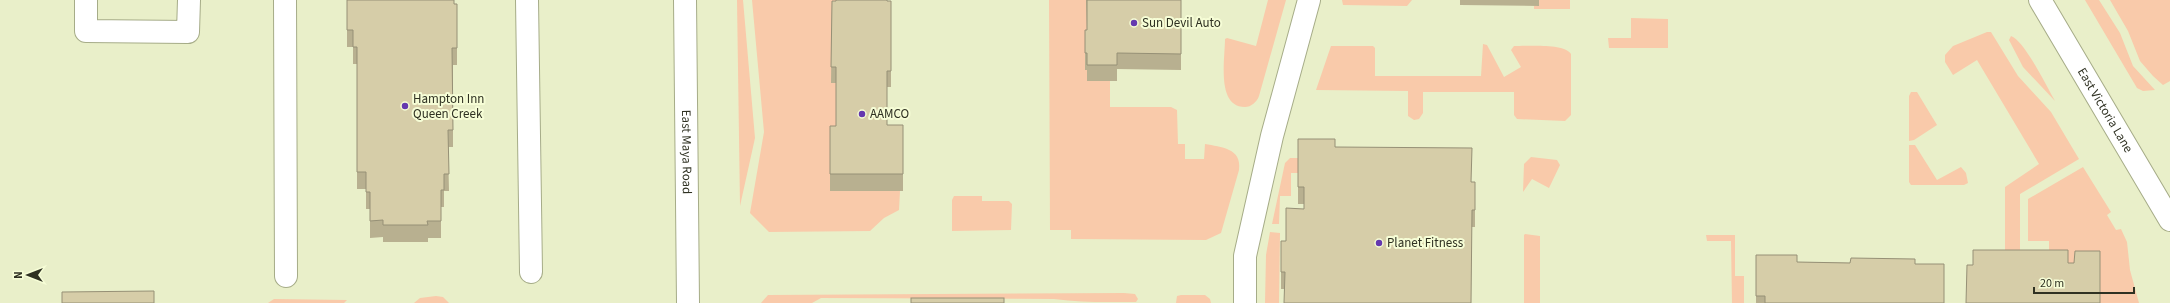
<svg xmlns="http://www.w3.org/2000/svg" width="2170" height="303" viewBox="0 0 2170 303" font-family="'Source Sans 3',sans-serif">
<rect width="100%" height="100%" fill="#e9efc9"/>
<g fill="#f9caaa">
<path d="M737,0H743L755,138L740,206Z"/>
<path d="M752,0H836V83L900,191L899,210L884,218L870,231L769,232L750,213L764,132Z"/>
<path d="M1049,0H1087V46L1085,47V69L1087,70V81H1110V107H1171L1177,110L1178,144H1185V159H1204L1205,144C1221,147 1242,148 1239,170L1221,233L1206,240L1071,239V230H1050Z"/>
<path d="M1268,0H1286L1259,96C1257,102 1251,107 1245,107C1216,107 1225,59 1225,39L1227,38L1256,46Z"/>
<path d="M1342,0H1412L1407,6L1343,5Z"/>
<path d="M1539,0H1570V9H1534V6H1539Z"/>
<path d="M2085,0H2099L2120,33L2133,66L2155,90L2143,91L2137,88Z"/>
<path d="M2110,0H2170V81L2163,85L2153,76L2140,61L2128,31Z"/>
<path d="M1631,18L1668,19V48H1609L1608,38H1631Z"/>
<path d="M1987,32H1991L2018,76L2051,112L2079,159L2020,194V255L2005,253V187L2039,164L1977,60L1953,75L1945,62V55L1953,46Z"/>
<path d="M2011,36C2024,40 2047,87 2055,101L2023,67L2009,40Z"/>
<path d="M1483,44L1487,45L1504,77L1521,67L1511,50L1514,46C1527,46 1565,43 1571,54V115L1565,121L1517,119L1514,115V92H1423V113L1419,119L1414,120L1408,116V91L1316,90L1331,46H1373L1375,48V76H1481Z"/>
<path d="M1911,92H1917L1937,125L1914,140L1909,141V96Z"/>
<path d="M1909,145H1915L1937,180L1961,167L1966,173L1968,183L1964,185H1911L1909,182Z"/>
<path d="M1531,157L1557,160L1560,165L1549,188L1532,179L1523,192L1524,164Z"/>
<path d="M1290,158H1298V173H1291V196H1280L1279,224H1272L1285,163Z"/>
<path d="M2083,167L2111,212L2107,215L2116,230L2121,229L2127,242L2130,270L2139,303H2100V267L2049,266V241H2028V199Z"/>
<path d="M954,196H982V201H1009L1012,204L1011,230L952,231V200Z"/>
<path d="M1270,232L1280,233L1279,303H1265L1266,255Z"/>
<path d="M1525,234L1540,236V303H1524V235Z"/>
<path d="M1706,235H1735V276H1744V303H1732L1731,241H1707Z"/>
<path d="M1124,293L1135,294L1138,299L1136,302C1108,302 1082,303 1054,299L821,298L812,303H761L768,295Z"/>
<path d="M1181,295H1205L1210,299L1211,303H1176L1177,296Z"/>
<path d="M436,296L443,297L449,303H414L420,298Z"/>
<path d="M274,299L347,300L344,303H268Z"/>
</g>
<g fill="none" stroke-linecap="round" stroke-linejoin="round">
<g stroke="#a6ac88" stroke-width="24">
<g id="minor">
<path d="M86,0V31L188,32L189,0"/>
<path d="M285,0L286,276"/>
<path d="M527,0L531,272"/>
<path id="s1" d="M685,0L688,303"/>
<path id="s2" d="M2040,0L2170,220"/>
<path d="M1245,303V256L1272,136L1309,0"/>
</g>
</g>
<use href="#minor" stroke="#fff" stroke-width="22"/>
</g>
<g fill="#b8b090">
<path d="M347,0L457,4V65H453V147H448L449,191H444V207H441V238H428V242H383V237L370,238V209H366V189H357V64H353V47H347Z"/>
<path d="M1086,0H1181V70L1117,69V81H1087V70H1085V30H1087Z"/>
<path d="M1460,0H1539V6L1460,5Z"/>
<path d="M832,1H891V87H887V125H903V191H830V126H836V83H831Z"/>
<path d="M1298,139L1335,147L1472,182H1475V227H1472L1285,289H1281V241H1286L1304,209V204H1298Z"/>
<path d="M1756,255L1797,262L1915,264L1944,303H1756Z"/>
</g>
<g fill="#d6cda8" stroke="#969076">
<path d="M347,0H454V4H457V48H452L453,130H448L449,174H444V190H441V221H427L428,225H383V220L370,221V192H366V172H357V47H353V30H347Z"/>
<path d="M836,0H887V1H891V71H887V125H903V174H830V126H836V67H831L832,1H836Z"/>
<path d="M1087,0H1181V54L1117,53V65H1087V53H1085V30H1087Z"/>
<path d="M1298,139H1335V147L1472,148L1471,182H1475V210H1472L1471,303H1284L1285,272H1281V241H1286V208L1304,209V187H1298Z"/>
<path d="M1973,250H2068V263H2074L2075,251H2100V303H1966L1967,265H1973Z"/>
<path d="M1756,255H1797V262L1850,263L1851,258L1915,259V264H1944V303H1765V296H1756Z"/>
<path d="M154,291V303H62V292Z"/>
<rect x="911" y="298" width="93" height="5"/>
</g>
<g fill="#6438af" stroke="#f6fdd6" stroke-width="1.5">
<circle cx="1134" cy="23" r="4"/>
<circle cx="405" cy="106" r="4"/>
<circle cx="862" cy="114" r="4"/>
<circle cx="1379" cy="243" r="4"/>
</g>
<g text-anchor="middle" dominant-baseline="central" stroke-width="4" stroke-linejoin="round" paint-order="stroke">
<g font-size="13" fill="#2f3122" stroke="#f6fdd6" text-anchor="start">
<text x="1142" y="23">Sun Devil Auto</text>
<text x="413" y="99">Hampton Inn<tspan x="413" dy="15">Queen Creek</tspan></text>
<text x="870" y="114">AAMCO</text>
<text x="1387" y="243">Planet Fitness</text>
</g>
<g font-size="13" fill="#2f3122" stroke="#f6fdd6">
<text stroke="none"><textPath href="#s2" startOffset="128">East Victoria Lane</textPath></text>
<text stroke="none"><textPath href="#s1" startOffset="152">East Maya Road</textPath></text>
</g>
</g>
<g transform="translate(28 275) rotate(270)" stroke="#f6fdd6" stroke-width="3" paint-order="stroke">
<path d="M0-3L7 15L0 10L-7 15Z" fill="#2f3122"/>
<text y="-6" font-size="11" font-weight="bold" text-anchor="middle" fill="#2f3122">N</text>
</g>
<path d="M2034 287v6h100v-6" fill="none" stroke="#2f3122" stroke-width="2"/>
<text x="2040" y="287" font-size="12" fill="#2f3122" stroke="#f6fdd6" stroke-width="3" paint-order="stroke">20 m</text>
</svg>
